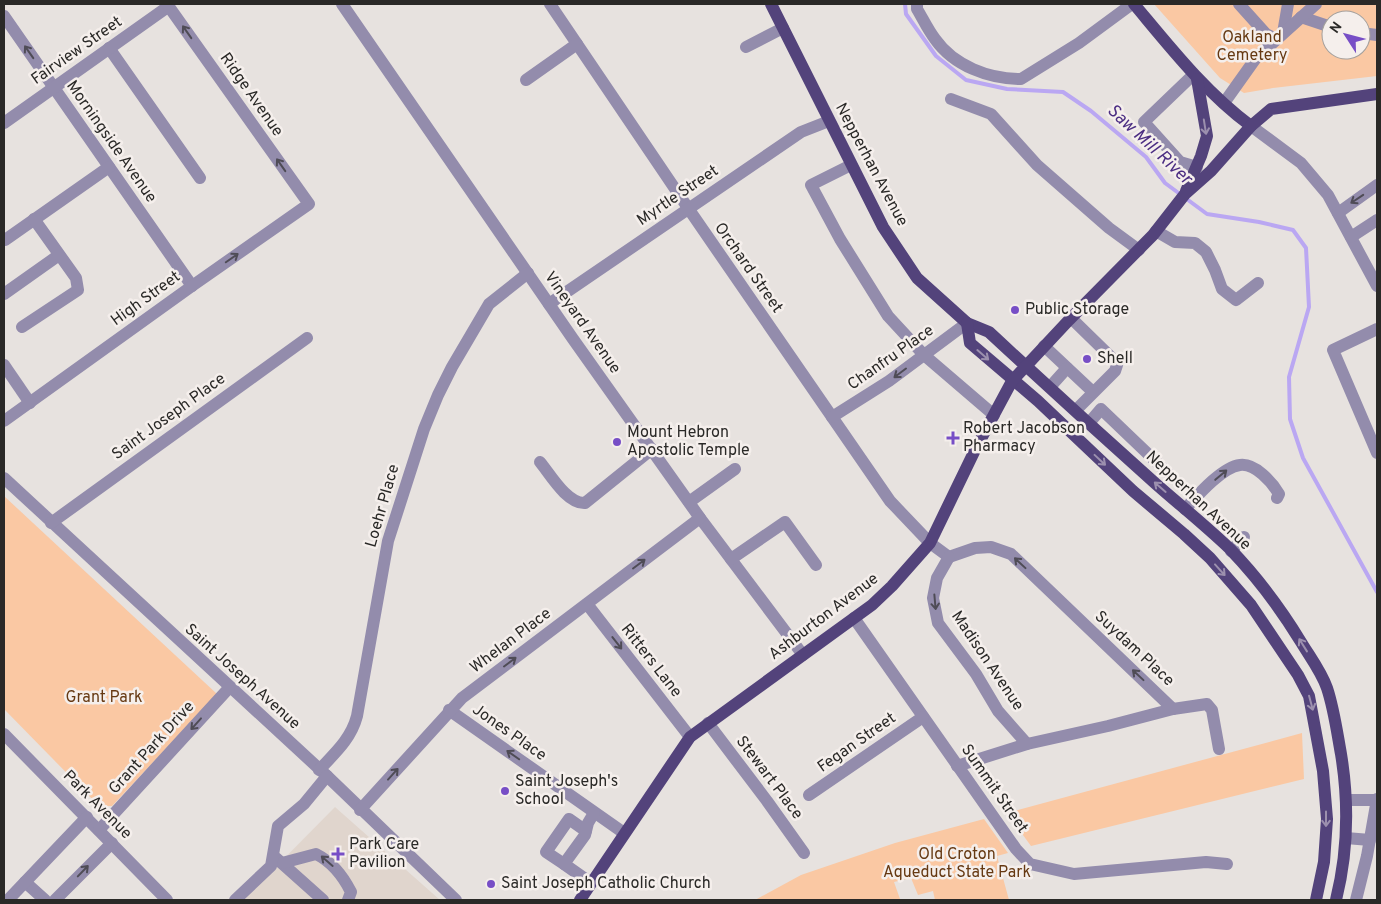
<svg xmlns="http://www.w3.org/2000/svg" width="1381" height="904" viewBox="0 0 1381 904" font-family="Overpass,sans-serif">
<rect width="100%" height="100%" fill="#e7e2df"/>
<path fill="#e0d5cd" d="M335,807L440,900H243Z"/>
<g fill="#fac8a3" fill-rule="evenodd">
<path d="M1154,4H1377V76L1273,88L1244,93L1220,78ZM1331,20H1361V50H1331Z"/>
<path d="M4,496L217,694L112,806H99L4,709Z"/>
<path d="M1302,733L1304,779L1031,846L1007,813Z"/>
<path d="M984,819L1008,853L997,856L1009,900H935L933,891L918,895L911,878L894,882L900,899L755,900L801,875L895,843Z"/>
</g>
<g fill="none" stroke-linecap="round" stroke-linejoin="round">
<path stroke="#baa7f2" stroke-width="4" d="M905,4L906,14L936,56L966,80L1007,89L1063,92L1091,111L1146,157L1165,183L1207,214L1259,222L1293,230L1306,248L1309,307L1289,377L1290,419L1303,458L1377,592"/>
<g stroke="#938cac" stroke-width="12">
<path d="M342,4L573,339L700,518L803,655"/>
<path d="M550,4L688,208L890,501L930,543L949,557"/>
<path d="M917,4V9C923,19 928,30 935,39C954,66 989,79 1021,79L1079,43L1132,4"/>
<path d="M1239,4L1266,34L1276,39"/>
<path d="M4,16L192,286"/>
<path d="M1301,17L1331,27"/>
<path d="M1283,33L1288,4"/>
<path d="M1361,33L1377,35"/>
<path d="M746,47L783,28"/>
<path d="M109,48L200,178"/>
<path d="M1193,75L1144,122L1180,162L1197,167"/>
<path d="M526,80L577,44"/>
<path d="M951,99L991,114L1037,165L1109,228L1139,250"/>
<path d="M1224,103L1256,58L1316,4"/>
<path d="M4,123L169,6"/>
<path d="M1251,126L1301,163L1328,195L1377,286"/>
<path d="M851,165L811,185L840,239L888,316L924,355L994,415"/>
<path d="M1338,213L1377,185"/>
<path d="M1156,231L1175,242L1195,243L1206,252L1215,270L1222,289L1236,300L1258,283"/>
<path d="M1351,237L1377,220"/>
<path d="M5,240L109,167"/>
<path d="M4,294L59,255"/>
<path d="M549,304L801,132L829,121"/>
<path d="M1071,318L1115,361L1117,365L1115,371L1076,410"/>
<path d="M22,327L78,290L76,278L34,219"/>
<path d="M1377,329L1333,350L1377,453"/>
<path d="M1044,346L1093,392"/>
<path d="M4,365L30,403"/>
<path d="M1050,387L1067,368"/>
<path d="M832,417L889,381L967,323"/>
<path d="M4,421L192,286L309,204L167,4"/>
<path d="M1089,423L1101,409L1169,474"/>
<path d="M540,462C550,474 567,504 585,503L652,449"/>
<path d="M4,478L327,776L456,900"/>
<path d="M689,502L735,469"/>
<path d="M1185,509C1197,496 1222,467 1240,465C1255,463 1272,482 1279,494L1277,498"/>
<path d="M51,523L307,338"/>
<path d="M1231,551L1244,537"/>
<path d="M949,557L975,548L991,547L1011,554L1173,709"/>
<path d="M949,557L937,578L933,598L938,623L976,674L998,711L1027,744"/>
<path d="M731,559L785,522L816,565"/>
<path d="M587,604L690,737"/>
<path d="M854,618L1016,849L1030,864L1074,874L1206,862L1227,864"/>
<path d="M449,710L624,833"/>
<path d="M708,723L767,801L804,853"/>
<path d="M4,734L167,900"/>
<path d="M957,766L1027,744L1108,726L1173,709L1207,704L1212,710L1219,749"/>
<path d="M319,770C335,753 351,739 357,716L388,541L424,429L438,395L452,367L489,304L528,273"/>
<path d="M809,795L923,717"/>
<path d="M1346,800H1377"/>
<path d="M360,810L462,698L700,518"/>
<path d="M99,830L229,688"/>
<path d="M1346,838L1370,840"/>
<path d="M276,858L323,900"/>
<path d="M282,863L316,854C332,862 343,876 351,892L348,900"/>
<path d="M564,864L546,852L569,819L586,831"/>
<path d="M25,882L45,900"/>
<path d="M591,883L564,864L585,835L588,823L594,813"/>
<path d="M8,900L87,817"/>
<path d="M55,900L112,843"/>
<path d="M235,900L271,866L278,826L304,804L327,776"/>
<path d="M1356,900L1367,856L1377,799"/>
</g>
<g stroke="#53437b" stroke-width="12">
<path d="M771,4L883,227L917,278L967,323L989,332C1044,383 1100,434 1156,484C1181,506 1206,526 1230,549C1257,577 1281,609 1301,642C1310,657 1321,671 1327,688C1334,709 1337,732 1341,754C1349,803 1348,852 1336,900"/>
<path d="M1134,4C1170,47 1205,92 1251,126"/>
<path d="M1186,191L1201,156L1207,136L1197,79"/>
<path d="M967,323L970,343L1038,401L1133,491L1184,534L1210,558L1251,605L1298,675L1309,696L1323,771L1327,819L1324,862L1316,900"/>
<path d="M580,900L690,737L872,605L892,586L930,543L975,450L1012,381L1069,320L1153,235L1185,194L1211,171L1251,126L1271,109L1377,94"/>
</g>
</g>
<defs><path id="oneway-shaft" d="M-6 0H5M1.5-3L5.5 0L1.5 3" fill="none" stroke-width="1.6" stroke-linecap="round" stroke-linejoin="round" transform="scale(1.25)"/></defs>
<g stroke="#4f4c56">
<use href="#oneway-shaft" transform="translate(187 32) rotate(-125)"/>
<use href="#oneway-shaft" transform="translate(29 52) rotate(-125)"/>
<use href="#oneway-shaft" transform="translate(281 165) rotate(-125)"/>
<use href="#oneway-shaft" transform="translate(1357 199) rotate(146)"/>
<use href="#oneway-shaft" transform="translate(232 258) rotate(-35)"/>
<use href="#oneway-shaft" transform="translate(900 373) rotate(143)"/>
<use href="#oneway-shaft" transform="translate(1221 475) rotate(-40)"/>
<use href="#oneway-shaft" transform="translate(1020 563) rotate(-137)"/>
<use href="#oneway-shaft" transform="translate(639 564) rotate(-37)"/>
<use href="#oneway-shaft" transform="translate(935 602) rotate(85)"/>
<use href="#oneway-shaft" transform="translate(617 643) rotate(52)"/>
<use href="#oneway-shaft" transform="translate(510 662) rotate(-37)"/>
<use href="#oneway-shaft" transform="translate(1138 675) rotate(-137)"/>
<use href="#oneway-shaft" transform="translate(196 724) rotate(132)"/>
<use href="#oneway-shaft" transform="translate(513 755) rotate(-145)"/>
<use href="#oneway-shaft" transform="translate(393 774) rotate(-48)"/>
<use href="#oneway-shaft" transform="translate(327 861) rotate(-139)"/>
<use href="#oneway-shaft" transform="translate(83 871) rotate(-46)"/>
</g>
<g stroke="#9c90ae">
<use href="#oneway-shaft" transform="translate(1205 127) rotate(81)"/>
<use href="#oneway-shaft" transform="translate(983 355) rotate(41)"/>
<use href="#oneway-shaft" transform="translate(1100 460) rotate(43)"/>
<use href="#oneway-shaft" transform="translate(1160 487) rotate(-139)"/>
<use href="#oneway-shaft" transform="translate(1220 570) rotate(48)"/>
<use href="#oneway-shaft" transform="translate(1303 645) rotate(-122)"/>
<use href="#oneway-shaft" transform="translate(1311 703) rotate(75)"/>
<use href="#oneway-shaft" transform="translate(1326 819) rotate(90)"/>
</g>
<g fill="#774ec6" stroke="#f5efec" stroke-width="2">
<circle cx="1015" cy="310" r="5"/>
<circle cx="1087" cy="359" r="5"/>
<path d="M950.5 430.5h5v5h5v5h-5v5h-5v-5h-5v-5h5z"/>
<circle cx="617" cy="442" r="5"/>
<circle cx="505" cy="791" r="5"/>
<path d="M335.5 846.5h5v5h5v5h-5v5h-5v-5h-5v-5h5z"/>
<circle cx="491" cy="884" r="5"/>
</g>
<g text-anchor="middle" dominant-baseline="central" stroke-width="5" stroke-linejoin="round" paint-order="stroke">
<g font-size="16" fill="#663912" stroke="#f5efec">
<text x="1252" y="38">Oakland<tspan x="1252" dy="18">Cemetery</tspan></text>
<text x="104" y="698">Grant Park</text>
<text x="957" y="855">Old Croton<tspan x="957" dy="18">Aqueduct State Park</tspan></text>
</g>
<g font-size="16" fill="#2a2927" stroke="#f5efec">
<text transform="translate(77 51) rotate(-35)">Fairview Street</text>
<text transform="translate(251 95) rotate(55)">Ridge Avenue</text>
<text transform="translate(111 142) rotate(55)">Morningside Avenue</text>
<text transform="translate(871 165) rotate(62)">Nepperhan Avenue</text>
<text transform="translate(678 196) rotate(-34)">Myrtle Street</text>
<text transform="translate(748 268) rotate(55)">Orchard Street</text>
<text transform="translate(146 299) rotate(-36)">High Street</text>
<text transform="translate(582 323) rotate(55)">Vineyard Avenue</text>
<text transform="translate(891 358) rotate(-35)">Chanfru Place</text>
<text transform="translate(169 417) rotate(-36)">Saint Joseph Place</text>
<text transform="translate(1198 501) rotate(43)">Nepperhan Avenue</text>
<text transform="translate(383 506) rotate(-74)">Loehr Place</text>
<text transform="translate(824 617) rotate(-37)">Ashburton Avenue</text>
<text transform="translate(511 641) rotate(-37)">Whelan Place</text>
<text transform="translate(1134 649) rotate(43)">Suydam Place</text>
<text transform="translate(651 661) rotate(52)">Ritters Lane</text>
<text transform="translate(987 661) rotate(56)">Madison Avenue</text>
<text transform="translate(242 677) rotate(42)">Saint Joseph Avenue</text>
<text transform="translate(509 733) rotate(35)">Jones Place</text>
<text transform="translate(857 743) rotate(-35)">Fegan Street</text>
<text transform="translate(152 748) rotate(-48)">Grant Park Drive</text>
<text transform="translate(769 778) rotate(53)">Stewart Place</text>
<text transform="translate(994 789) rotate(55)">Summit Street</text>
<text transform="translate(97 805) rotate(45)">Park Avenue</text>
</g>
<g font-size="16" fill="#2a2927" stroke="#f5efec" text-anchor="start">
<text x="1025" y="310">Public Storage</text>
<text x="1097" y="359">Shell</text>
<text x="963" y="429">Robert Jacobson<tspan x="963" dy="18">Pharmacy</tspan></text>
<text x="627" y="433">Mount Hebron<tspan x="627" dy="18">Apostolic Temple</tspan></text>
<text x="515" y="782">Saint Joseph's<tspan x="515" dy="18">School</tspan></text>
<text x="349" y="845">Park Care<tspan x="349" dy="18">Pavilion</tspan></text>
<text x="501" y="884">Saint Joseph Catholic Church</text>
</g>
<g font-size="18" font-style="italic" fill="#4c2e83" stroke="#f5efec">
<text transform="translate(1149 145) rotate(43)">Saw Mill River</text>
</g>
</g>
<rect width="1381" height="904" fill="none" stroke="#2a2927" stroke-width="10"/>
<g transform="translate(1346 35) rotate(306)"><circle r="24" fill="#f5efec" stroke="#a4a09d"/>
<path d="M0-4L9 19L0 12L-9 19Z" fill="#774ec6"/>
<text y="-8" font-size="14" font-weight="bold" text-anchor="middle" fill="#2a2927">N</text>
</g>
</svg>
